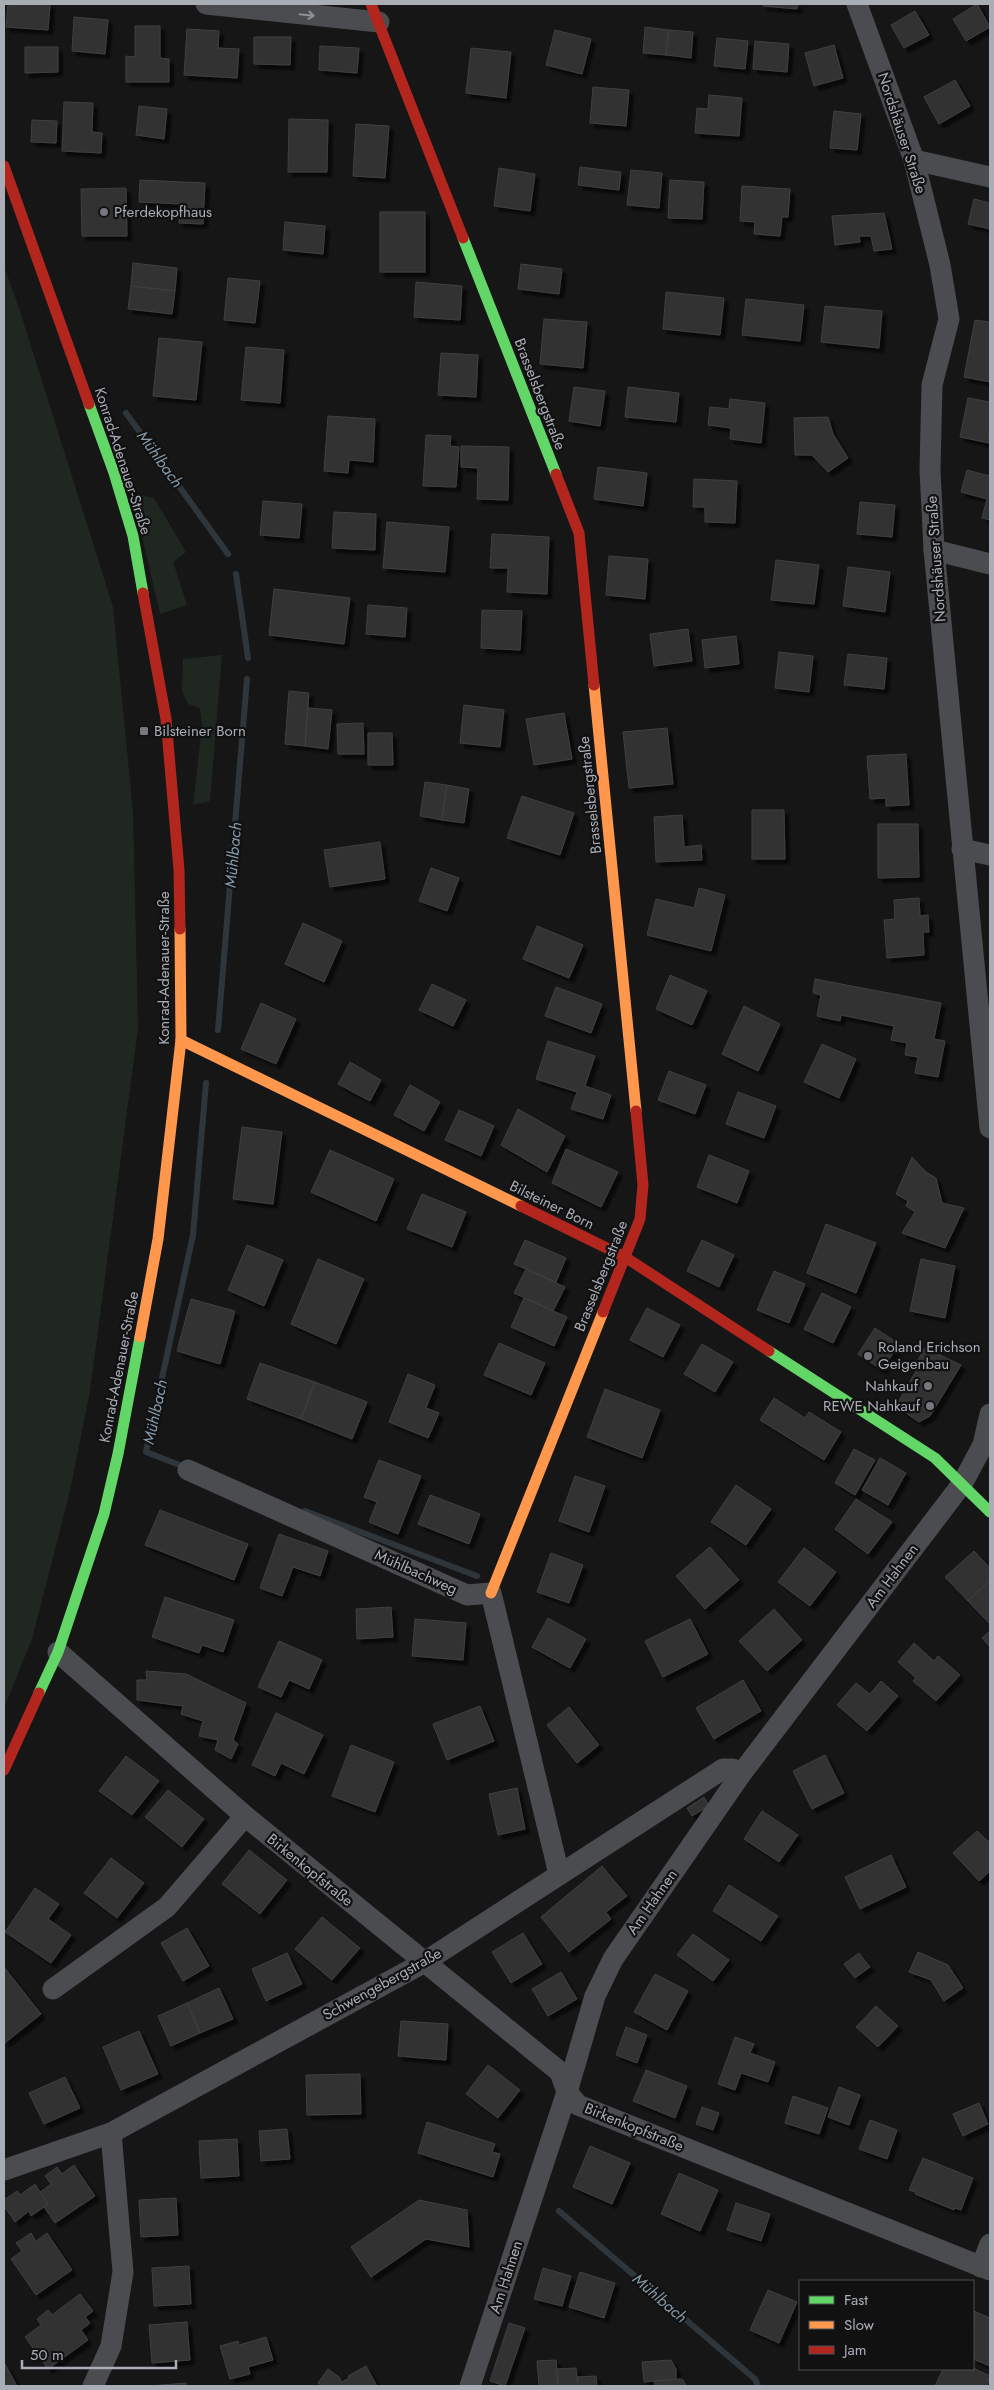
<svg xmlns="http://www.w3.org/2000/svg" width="994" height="2390" viewBox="0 0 994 2390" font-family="Jost,sans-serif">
<defs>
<filter id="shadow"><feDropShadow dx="4.5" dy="4.5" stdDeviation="1" flood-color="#0009"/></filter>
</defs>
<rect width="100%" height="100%" fill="#161617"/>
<g fill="#202721">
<path d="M4,266L20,311L113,607L133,812L138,1028L90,1391L70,1491L32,1639L4,1708Z"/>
<path d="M132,493L154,498L186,552L173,562L187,605L160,614Z"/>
<path d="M222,655L210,801L193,805L202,726L200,708L188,704L182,691L183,659Z"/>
</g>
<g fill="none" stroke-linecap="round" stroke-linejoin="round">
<g stroke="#2e363b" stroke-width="6">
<path d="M126,413L228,554"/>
<path d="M236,574L248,658"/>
<path d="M218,1030L247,679"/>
<path d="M185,1467L146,1452L193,1235L206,1083"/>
<path d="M305,1511L477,1576"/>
<path d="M559,2211L755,2379L758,2386"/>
</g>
</g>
<g fill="#313132" stroke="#3f4043" filter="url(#shadow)">
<path d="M8,4H50L48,30L6,27Z"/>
<path d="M763,4H798L797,9L763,6Z"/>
<path d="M977,4L990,27L966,41L953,19Z"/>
<path d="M915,11L929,35L904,48L891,25Z"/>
<path d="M74,17L108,20L105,54L72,51Z"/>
<path d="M135,26H160V58L169,59V82H126V56L135,57Z"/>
<path d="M645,27L669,30L666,55L643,53Z"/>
<path d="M187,29L219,31L218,48L239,49L237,78L184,75Z"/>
<path d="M555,30L591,39L582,74L546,65Z"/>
<path d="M669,30L693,32L691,58L666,55Z"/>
<path d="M254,37H291L290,65L254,64Z"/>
<path d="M717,38L748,41L745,69L714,66Z"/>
<path d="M755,41L789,44L787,72L753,69Z"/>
<path d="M834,45L843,78L814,86L805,53Z"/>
<path d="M320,46L359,48L357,73L319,70Z"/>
<path d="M25,47H58V72L25,73Z"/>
<path d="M471,48L511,52L506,98L466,93Z"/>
<path d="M955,80L970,106L939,124L924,97Z"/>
<path d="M593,87L629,90L626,126L590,123Z"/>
<path d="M709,95L742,98L739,136L695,133L697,108L708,109Z"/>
<path d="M64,102L93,103L92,132L102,133L101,153L62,151Z"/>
<path d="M139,106L167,109L164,139L136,135Z"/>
<path d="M834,111L861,114L857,150L830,148Z"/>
<path d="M289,119L328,120L327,172H288Z"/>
<path d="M32,120L57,121L56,143L31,142Z"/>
<path d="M356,124L389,126L385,178L353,176Z"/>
<path d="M580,167L621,172L619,190L578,185Z"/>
<path d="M499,168L535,174L530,211L494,206Z"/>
<path d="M631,170L662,173L659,208L627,205Z"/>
<path d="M140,180L205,183L203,224L179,223L180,204L139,202Z"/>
<path d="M670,180L704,182L702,219L668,218Z"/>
<path d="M742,186L790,189L788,217H782L780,236L754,234L755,222L740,221Z"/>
<path d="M126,188L127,236H82L81,189Z"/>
<path d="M974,199L990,203V229L968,224Z"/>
<rect x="380" y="212" width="45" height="60"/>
<path d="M884,213L892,249L874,251L871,236H859L860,242L835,245L832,216Z"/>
<path d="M285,222L325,226L323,254L283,250Z"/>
<path d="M133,263L177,268L175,291L131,286Z"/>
<path d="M521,264L562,269L559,294L518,289Z"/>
<path d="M228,278L260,281L255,323L224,320Z"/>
<path d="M416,282L462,286L460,320L414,317Z"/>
<path d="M131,286L175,291L172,314L128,309Z"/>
<path d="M666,292L724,298L720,335L663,329Z"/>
<path d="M746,299L804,305L800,341L742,335Z"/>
<path d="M825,306L882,311L879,348L821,342Z"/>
<path d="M544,319L587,322L583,368L540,364Z"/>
<path d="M975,320L990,322V382L964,377Z"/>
<path d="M159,338L202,342L196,400L153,396Z"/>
<path d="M246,347L284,350L280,403L241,400Z"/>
<path d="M441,353L478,355L476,397L438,395Z"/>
<path d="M574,387L605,391L600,426L569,421Z"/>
<path d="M628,387L679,393L676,422L625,417Z"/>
<path d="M968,398L990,402L989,443L960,437Z"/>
<path d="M730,399L765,403L761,443L730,439L731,428L708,425L710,407L729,409Z"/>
<path d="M328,416L375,419L373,462L349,460L348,473L324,471Z"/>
<path d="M828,417L833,434L848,458L828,472L812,455H795L794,418Z"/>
<path d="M426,435L451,436L450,446L459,447L456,487L423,486Z"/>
<path d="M461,446L509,447L508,500L477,499L478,468L461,467Z"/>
<path d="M598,467L647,473L643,506L594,499Z"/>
<path d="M967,470L989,476L990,470V520L982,518L987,499L961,492Z"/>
<path d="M694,479L737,481L735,523L705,522V507H693Z"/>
<path d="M263,501L302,504L299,538L260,535Z"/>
<path d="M860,502L895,505L892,537L857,534Z"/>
<path d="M334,512L376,514L375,550L332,548Z"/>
<path d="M387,522L449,527L445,572L383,568Z"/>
<path d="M492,534L549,537L547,594L507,592L508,568H490Z"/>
<path d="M609,556L648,559L645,599L606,595Z"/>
<path d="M776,560L819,565L814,604L771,600Z"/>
<path d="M848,567L890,572L885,612L843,606Z"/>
<path d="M274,589L350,598L344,644L269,635Z"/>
<path d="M368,605L407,608L405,637L366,634Z"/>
<path d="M482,610L522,611L520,650L481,648Z"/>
<path d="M688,629L692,661L654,666L650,634Z"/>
<path d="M736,636L739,664L705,668L702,640Z"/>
<path d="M779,652L813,656L809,692L775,688Z"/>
<path d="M848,654L887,658L884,689L844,685Z"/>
<path d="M289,691L309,693L305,746L285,744Z"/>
<path d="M464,705L504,710L500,747L460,743Z"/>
<path d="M308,708L332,710L328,749L305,746Z"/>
<path d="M564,713L572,759L534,765L526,719Z"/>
<path d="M363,723L364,754H338L337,724Z"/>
<path d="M667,728L673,784L629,788L623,732Z"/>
<path d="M368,733H392L393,765H368Z"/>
<path d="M906,754L909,805L886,806V798L870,799L867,756Z"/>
<path d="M425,782L447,785L442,820L420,816Z"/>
<path d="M447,785L469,789L464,823L442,820Z"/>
<path d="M522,796L574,813L560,855L507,838Z"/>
<path d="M752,810H784L785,859H752Z"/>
<path d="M682,815L684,847L701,845L702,860L656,862L654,817Z"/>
<path d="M878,824H918L919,877L878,878Z"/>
<path d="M380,842L385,879L330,887L324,850Z"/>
<path d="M431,868L459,878L447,911L419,901Z"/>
<path d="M699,888L725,895L711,951L647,935L656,899L694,908Z"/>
<path d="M919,898L920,916L928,915L929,932H923L924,955L887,958L884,920L895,919L894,900Z"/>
<path d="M303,923L342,941L324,982L285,964Z"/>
<path d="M537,926L583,945L569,978L523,959Z"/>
<path d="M670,975L707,991L692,1025L656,1009Z"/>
<path d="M815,979L941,1003L934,1039L945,1041L938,1077L915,1073L918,1057L905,1055L907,1043L891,1040L894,1026L841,1015L840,1021L817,1016L821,995L813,993Z"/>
<path d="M432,984L466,1000L453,1026L419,1010Z"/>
<path d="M556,987L602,1004L591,1033L545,1016Z"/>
<path d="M261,1003L296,1019L276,1064L241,1049Z"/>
<path d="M744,1006L780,1024L758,1071L722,1054Z"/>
<path d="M548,1041L595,1056L585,1086L611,1095L603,1119L571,1109L577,1092L536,1079Z"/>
<path d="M822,1044L856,1059L839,1098L804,1082Z"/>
<path d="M350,1062L381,1080L370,1101L338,1084Z"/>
<path d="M669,1071L706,1085L695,1114L658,1100Z"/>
<path d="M410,1085L440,1102L424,1131L394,1115Z"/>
<path d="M738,1092L776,1106L764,1138L726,1124Z"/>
<path d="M518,1109L565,1136L547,1172L501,1145Z"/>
<path d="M459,1110L494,1126L481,1156L445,1140Z"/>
<path d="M242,1127L282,1132L273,1204L233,1199Z"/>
<path d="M566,1149L618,1172L601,1207L552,1183Z"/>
<path d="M330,1150L394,1179L376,1221L311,1192Z"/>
<path d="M709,1155L749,1171L737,1203L697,1187Z"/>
<path d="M912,1157L926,1172L936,1178L942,1203L964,1208L945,1248L902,1233L915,1212L906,1206L908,1201L896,1194Z"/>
<path d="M422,1194L466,1212L452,1247L407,1229Z"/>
<path d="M826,1224L876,1243L856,1293L807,1273Z"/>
<path d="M525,1240L566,1258L556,1282L514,1264Z"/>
<path d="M702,1240L734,1255L719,1287L687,1271Z"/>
<path d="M247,1245L283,1260L264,1306L228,1290Z"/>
<path d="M318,1259L364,1279L336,1344L291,1324Z"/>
<path d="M921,1259L955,1266L945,1318L910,1311Z"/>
<path d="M526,1269L565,1287L553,1311L514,1293Z"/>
<path d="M774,1271L805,1284L789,1323L757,1310Z"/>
<path d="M822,1293L851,1307L833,1343L804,1329Z"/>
<path d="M524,1298L567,1317L554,1346L511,1327Z"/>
<path d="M191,1299L235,1311L220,1364L177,1351Z"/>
<path d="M647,1308L680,1325L663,1357L630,1340Z"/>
<path d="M875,1328L899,1344L882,1370L858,1354Z"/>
<path d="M499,1343L545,1363L531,1395L484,1375Z"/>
<path d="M702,1344L733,1362L715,1392L684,1374Z"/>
<path d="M925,1348L961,1365L930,1416L919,1422L896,1406L921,1362L918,1360Z"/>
<path d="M260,1363L315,1382L301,1419L247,1399Z"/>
<path d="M408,1374L435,1385L426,1408L439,1413L428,1438L389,1422Z"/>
<path d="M315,1382L367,1402L352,1439L301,1419Z"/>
<path d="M605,1389L660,1410L642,1458L587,1437Z"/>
<path d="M774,1398L805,1418L809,1412L841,1432L824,1460L760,1420Z"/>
<path d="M854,1449L875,1460L855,1495L835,1483Z"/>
<path d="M880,1458L906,1473L888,1505L862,1490Z"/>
<path d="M379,1460L421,1476L398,1534L369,1522L377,1502L364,1497Z"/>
<path d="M575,1476L605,1486L589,1532L559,1521Z"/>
<path d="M736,1485L771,1509L746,1545L711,1522Z"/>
<path d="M430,1495L480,1514L469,1544L418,1524Z"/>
<path d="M856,1499L892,1522L868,1554L835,1529Z"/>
<path d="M160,1510L248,1544L234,1580L145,1545Z"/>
<path d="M279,1534L328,1551L320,1576L293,1567L282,1596L260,1588Z"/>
<path d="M710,1547L739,1580L705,1609L676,1576Z"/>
<path d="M804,1548L836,1572L810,1606L778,1582Z"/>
<path d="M974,1551L990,1568V1580L968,1601L945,1577Z"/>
<path d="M551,1553L583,1565L569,1603L537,1592Z"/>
<path d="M990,1580V1624L968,1601Z"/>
<path d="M165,1597L234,1620L223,1652L202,1645L199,1653L152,1637Z"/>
<path d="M391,1607L393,1637L357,1639L356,1609Z"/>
<path d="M774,1609L802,1640L767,1671L739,1641Z"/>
<path d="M548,1618L586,1639L570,1668L532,1647Z"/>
<path d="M415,1619L466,1623L463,1660L412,1656Z"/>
<path d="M690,1619L708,1654L663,1677L645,1641Z"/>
<path d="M990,1631V1647L982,1638Z"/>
<path d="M279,1641L322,1660L309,1689L289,1680L281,1697L258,1687Z"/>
<path d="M914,1643L934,1661L938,1656L960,1675L936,1701L913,1681L916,1678L898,1662Z"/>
<path d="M146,1671L186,1674L246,1703L233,1740L238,1744L231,1759L215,1750L218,1740L199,1736L203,1721L181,1714L183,1706L137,1700V1680H147Z"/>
<path d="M743,1680L761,1711L714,1739L696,1708Z"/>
<path d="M881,1681L898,1696L867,1731L837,1705L856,1683L870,1694Z"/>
<path d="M480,1706L494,1741L447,1760L433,1724Z"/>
<path d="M569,1707L599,1745L577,1763L547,1725Z"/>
<path d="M276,1713L323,1735L304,1774L281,1763L275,1776L252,1765Z"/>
<path d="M351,1745L394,1762L375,1812L332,1796Z"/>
<path d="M825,1755L844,1793L812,1809L793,1771Z"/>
<path d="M126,1756L159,1781L132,1815L99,1791Z"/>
<path d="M517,1788L525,1829L498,1835L489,1794Z"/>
<path d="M168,1790L204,1819L182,1847L145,1817Z"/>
<path d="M704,1797L709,1806L692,1816L687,1808Z"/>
<path d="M762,1811L798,1835L779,1862L744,1839Z"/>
<path d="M977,1831L990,1843V1871L979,1881L953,1853Z"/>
<path d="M249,1850L287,1880L260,1914L222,1884Z"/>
<path d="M891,1855L906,1887L860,1909L845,1877Z"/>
<path d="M111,1858L144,1883L117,1918L84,1893Z"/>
<path d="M602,1866L627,1896L606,1912L611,1919L569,1952L541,1917Z"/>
<path d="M729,1885L778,1916L761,1941L713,1911Z"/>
<path d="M35,1888L59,1904L48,1919L71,1935L51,1963L5,1932Z"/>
<path d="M322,1917L360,1948L332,1980L295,1949Z"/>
<path d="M187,1928L209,1966L183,1981L161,1943Z"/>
<path d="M523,1933L542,1964L511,1983L492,1952Z"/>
<path d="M693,1934L729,1960L713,1981L677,1955Z"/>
<path d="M918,1952L948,1965L963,1988L944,2001L931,1980L909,1972Z"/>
<path d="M287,1953L302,1984L266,2001L252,1969Z"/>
<path d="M859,1953L870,1967L855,1978L844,1964Z"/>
<path d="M4,1967L41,2014L5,2043L4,2042Z"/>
<path d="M561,1972L577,1999L548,2016L532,1989Z"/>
<path d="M655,1974L688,1991L667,2030L634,2012Z"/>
<path d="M219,1988L233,2019L200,2033L187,2003Z"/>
<path d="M187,2003L200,2033L171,2046L158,2016Z"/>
<path d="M876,2006L898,2026L878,2047L856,2027Z"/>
<path d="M401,2021L448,2024L446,2060L398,2056Z"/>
<path d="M626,2027L647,2035L637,2063L616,2055Z"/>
<path d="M139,2031L158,2074L121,2090L103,2047Z"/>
<path d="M735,2037L754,2044L750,2053L775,2062L768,2082L741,2073L735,2090L718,2084Z"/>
<path d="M488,2065L520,2090L498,2118L466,2094Z"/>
<path d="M646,2070L687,2086L675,2118L633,2101Z"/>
<path d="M360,2074L361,2114L307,2115L306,2075Z"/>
<path d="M65,2077L80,2108L44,2124L29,2093Z"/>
<path d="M839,2087L860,2095L849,2125L828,2117Z"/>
<path d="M793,2096L828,2108L819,2134L785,2123Z"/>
<path d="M979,2103L988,2124L963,2136L953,2114Z"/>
<path d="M702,2107L719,2113L713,2130L696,2124Z"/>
<path d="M870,2120L897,2130L887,2159L859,2149Z"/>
<path d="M427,2122L495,2144L492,2152L500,2154L493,2177L418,2153Z"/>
<path d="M287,2129L290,2159L261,2161L259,2131Z"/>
<path d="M237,2139L239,2176L201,2178L199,2141Z"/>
<path d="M590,2146L630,2163L612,2204L573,2187Z"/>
<path d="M923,2158L973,2178L961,2210L955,2208L954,2210L915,2194V2192L909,2190Z"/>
<path d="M74,2165L95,2196L55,2223L44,2207L48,2204L40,2192L51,2184L45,2176L57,2167L62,2174Z"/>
<path d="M679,2173L718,2190L700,2231L661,2214Z"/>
<path d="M35,2184L48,2204L31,2216L29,2211L15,2222L4,2206V2200L17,2191L20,2195Z"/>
<path d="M176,2198L178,2235L141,2237L139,2200Z"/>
<path d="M419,2200L467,2210L469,2247L426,2239L371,2277L351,2247Z"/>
<path d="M736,2203L770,2214L761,2241L727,2230Z"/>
<path d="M31,2233L36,2241L47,2233L72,2270L36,2295L11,2259L22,2251L16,2243Z"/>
<path d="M189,2266L191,2304L154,2306L152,2268Z"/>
<path d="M543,2268L571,2276L562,2306L534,2299Z"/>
<path d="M580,2272L615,2283L604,2318L569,2307Z"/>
<path d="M768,2290L797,2302L779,2343L750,2330Z"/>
<path d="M80,2294L93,2311L85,2317L90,2323L81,2330L88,2340L48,2369L25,2337L41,2325L37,2319L48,2310L52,2315Z"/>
<path d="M974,2311L990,2318V2366L973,2359Z"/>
<path d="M187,2322L190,2360L152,2363L149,2325Z"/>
<path d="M509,2323L525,2328L505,2386L490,2381Z"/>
<path d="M266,2337L273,2360L248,2367L250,2374L230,2379L220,2346L238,2341L239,2345Z"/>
<path d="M556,2360L558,2386H539L537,2361Z"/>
<path d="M671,2360L676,2369V2379L644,2382L642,2362Z"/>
<path d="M5,2364L17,2386H4Z"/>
<path d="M366,2366L377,2386H322L318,2383L328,2369L339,2377L342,2382L349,2378L348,2376Z"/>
<path d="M576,2368L578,2386H558L557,2369Z"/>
<path d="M973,2368L990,2376L987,2386H935L943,2369Z"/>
<path d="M596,2376L597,2386H578L577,2377Z"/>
<path d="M682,2379L687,2386H655L654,2381Z"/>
<path d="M186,2383V2386H150Z"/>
</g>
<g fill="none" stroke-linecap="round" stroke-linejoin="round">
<g stroke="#4b4c4f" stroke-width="21">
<path d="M206,4L379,22"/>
<path d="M857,4L914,160L940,265L949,319L932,385L930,470L934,550L990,1128"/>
<path d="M914,160L990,177"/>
<path d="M934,550L990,564"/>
<path d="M962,849L990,855"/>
<path d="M188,1470L467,1595L491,1593L559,1874"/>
<path d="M58,1652L245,1816L560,2072L567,2092L578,2105L990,2270"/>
<path d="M53,1989L167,1907L245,1816"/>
<path d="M4,2170L111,2133L423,1963L723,1769H733L741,1774"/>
<path d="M981,2267L990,2244"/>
<path d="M93,2386L111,2346L123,2272L111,2133"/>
<path d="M470,2386L567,2092L595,1996L613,1959L741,1774L962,1484L983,1445L990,1414"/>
</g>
<g stroke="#63d668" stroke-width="11">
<path d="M463,238L556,474"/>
<path d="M89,404L114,473L133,536L143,593"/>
<path d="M769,1351L935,1458L990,1512"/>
<path d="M39,1693L58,1652L104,1514L118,1454L140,1337"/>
</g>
<g stroke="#ff974d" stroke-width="11">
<path d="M594,685L636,1111"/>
<path d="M181,1040L521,1206"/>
<path d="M140,1337L158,1239L181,1040L180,929"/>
<path d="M491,1593L603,1312"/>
</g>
<g stroke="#b3261e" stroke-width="11">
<path d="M371,4L463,238"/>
<path d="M4,166L89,404"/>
<path d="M556,474L579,533L594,685"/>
<path d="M143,593L166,719L179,870L180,929"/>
<path d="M521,1206L625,1257L769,1351"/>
<path d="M603,1312L640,1219L643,1185L636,1111"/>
<path d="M4,1770L39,1693"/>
</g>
</g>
<defs><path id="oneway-shaft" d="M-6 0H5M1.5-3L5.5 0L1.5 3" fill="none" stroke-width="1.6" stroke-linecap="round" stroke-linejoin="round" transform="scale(1.25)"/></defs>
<use stroke="#8d9097" href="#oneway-shaft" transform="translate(307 15) rotate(6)"/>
<g fill="#76787e" stroke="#111112" stroke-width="2">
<circle cx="104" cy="212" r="5"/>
<rect x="139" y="726" width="10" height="10" rx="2.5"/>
<circle cx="868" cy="1356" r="5"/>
<circle cx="928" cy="1386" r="5"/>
<circle cx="930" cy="1406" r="5"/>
</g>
<g text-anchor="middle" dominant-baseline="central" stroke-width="4.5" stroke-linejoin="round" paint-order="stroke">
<g font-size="15" fill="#a9adb6" stroke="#111112">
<text transform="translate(902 133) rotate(72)">Nordshäuser Straße</text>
<text transform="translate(540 394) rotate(69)">Brasselsbergstraße</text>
<text transform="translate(123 461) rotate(72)">Konrad-Adenauer-Straße</text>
<text transform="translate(936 559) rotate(-94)">Nordshäuser Straße</text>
<text transform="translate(590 795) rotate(-96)">Brasselsbergstraße</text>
<text transform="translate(164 968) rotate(-90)">Konrad-Adenauer-Straße</text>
<text transform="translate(552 1205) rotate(26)">Bilsteiner Born</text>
<text transform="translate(601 1276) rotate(-68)">Brasselsbergstraße</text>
<text transform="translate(119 1367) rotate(-79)">Konrad-Adenauer-Straße</text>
<text transform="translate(416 1572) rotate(24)">Mühlbachweg</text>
<text transform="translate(892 1576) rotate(-53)">Am Hahnen</text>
<text transform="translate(310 1870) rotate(39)">Birkenkopfstraße</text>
<text transform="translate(652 1902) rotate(-55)">Am Hahnen</text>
<text transform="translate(382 1984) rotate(-29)">Schwengebergstraße</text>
<text transform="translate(634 2127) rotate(22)">Birkenkopfstraße</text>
<text transform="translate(506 2277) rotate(-72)">Am Hahnen</text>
</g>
<g font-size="15" fill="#a9adb6" stroke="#111112" text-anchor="start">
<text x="114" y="212">Pferdekopfhaus</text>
<text x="154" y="731">Bilsteiner Born</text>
<text x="878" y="1347">Roland Erichson<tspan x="878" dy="17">Geigenbau</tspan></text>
<text x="918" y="1386" text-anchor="end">Nahkauf</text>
<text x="920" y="1406" text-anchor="end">REWE Nahkauf</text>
</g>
<g font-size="16" font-style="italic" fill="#849bad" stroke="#111112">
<text transform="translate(160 459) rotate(54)">Mühlbach</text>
<text transform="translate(233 855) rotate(-85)">Mühlbach</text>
<text transform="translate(155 1412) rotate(-78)">Mühlbach</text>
<text transform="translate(660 2298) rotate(41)">Mühlbach</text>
</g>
</g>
<rect width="994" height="2390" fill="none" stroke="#a9adb6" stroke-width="10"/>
<rect x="799" y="2280" width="175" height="90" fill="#111112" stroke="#4e4f54"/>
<rect x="809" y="2296" width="25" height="8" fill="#63d668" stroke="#4e4f54"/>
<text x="844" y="2305" font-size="15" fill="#a9adb6">Fast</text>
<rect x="809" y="2321" width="25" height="8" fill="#ff974d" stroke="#4e4f54"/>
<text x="844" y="2330" font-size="15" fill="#a9adb6">Slow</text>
<rect x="809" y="2346" width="25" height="8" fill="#b3261e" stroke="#4e4f54"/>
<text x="844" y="2355" font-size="15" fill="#a9adb6">Jam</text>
<path d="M22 2360v8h154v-8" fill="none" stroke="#a9adb6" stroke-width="2.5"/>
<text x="30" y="2360" font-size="15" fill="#a9adb6" stroke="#111112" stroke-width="4" paint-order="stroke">50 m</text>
</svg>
